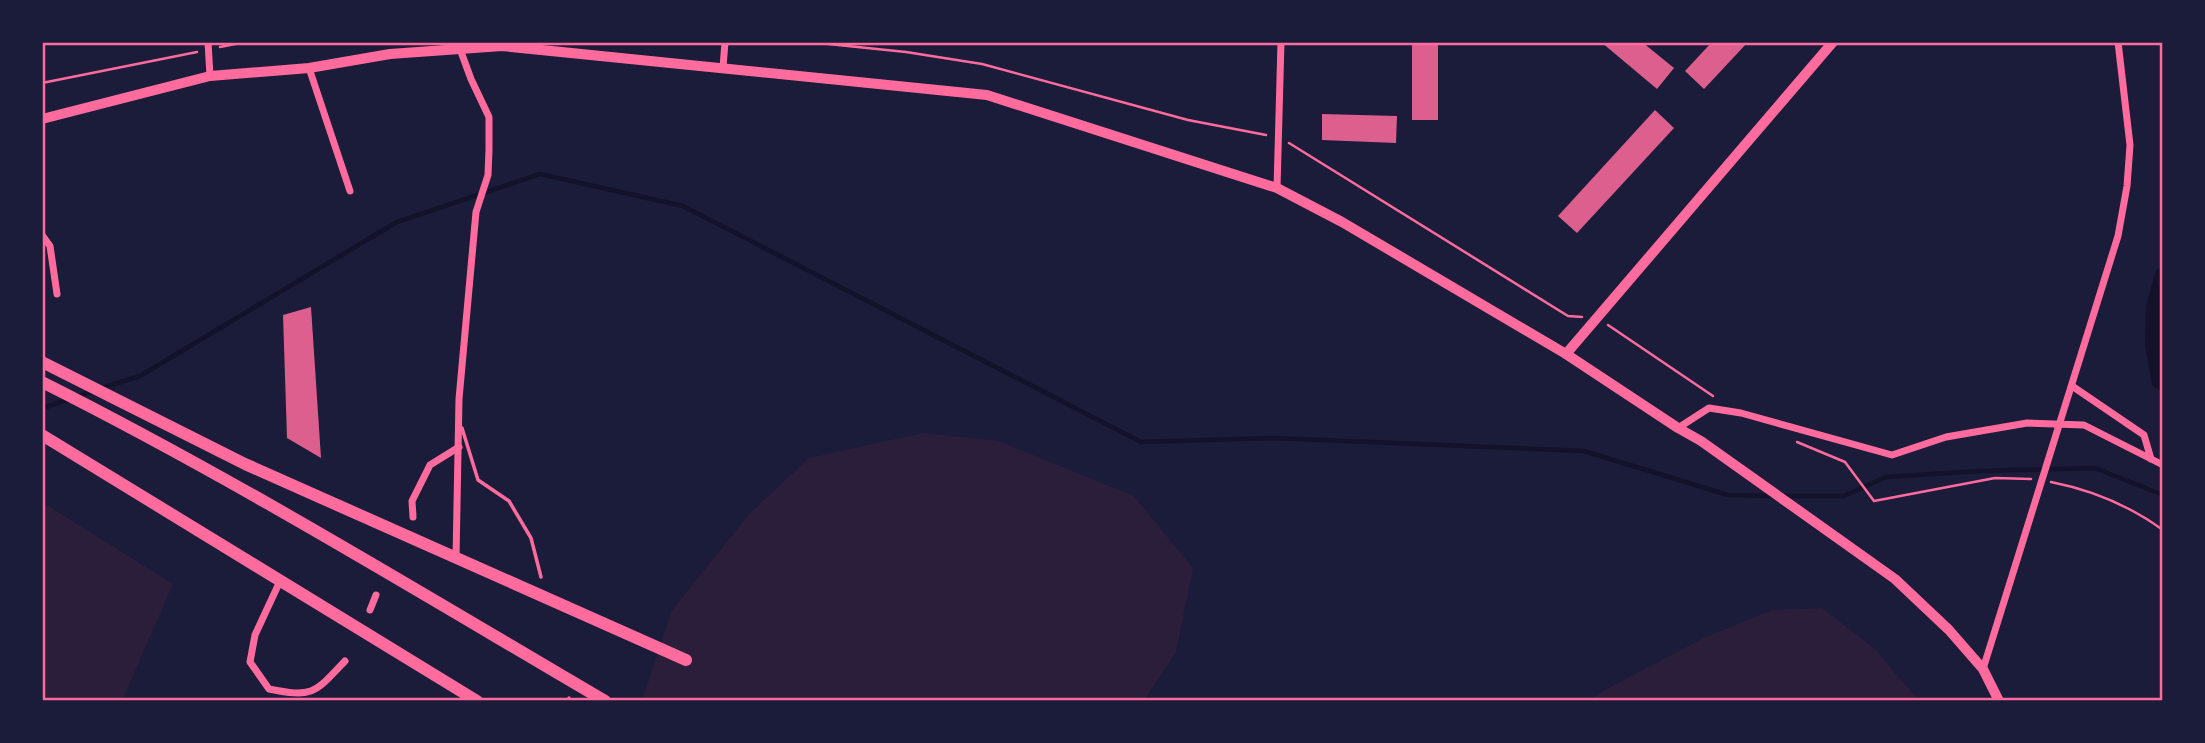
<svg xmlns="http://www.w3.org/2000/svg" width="2205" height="743" viewBox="0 0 2205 743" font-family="Overpass,sans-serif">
<rect width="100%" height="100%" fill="#1b1b3a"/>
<g fill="#2a1e3b">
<path d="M923,433L999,441L1134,496L1193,568L1176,652L1144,701H642L672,610L750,513L809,458Z"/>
<path d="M42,502L173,584L122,701H42Z"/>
<path d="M1822,608L1875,649L1919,701H1588L1612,686L1704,638L1772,610Z"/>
</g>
<path fill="#12122b" d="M2163,266V393L2152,385L2145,345L2146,306L2156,270Z"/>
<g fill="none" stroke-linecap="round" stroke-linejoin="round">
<g stroke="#12122b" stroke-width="4.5">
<path d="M102,388L140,376L397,222L540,174L683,206L1141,442L1273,438L1584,451L1728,495L1772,496"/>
<path d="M42,405L46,407L94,391"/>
<path d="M1781,496H1844L1886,477L1980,471L2095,468L2163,495"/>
</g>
</g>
<g fill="#dd5f8e">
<path d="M1601,42H1642L1674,68L1657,89Z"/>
<path d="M1712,42H1748L1704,89L1685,71Z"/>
<rect x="1412" y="45" width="26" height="75"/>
<path d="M1655,110L1674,128L1577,233L1558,216Z"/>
<path d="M1322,114L1397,116L1396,143L1322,140Z"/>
<path d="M311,307L321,458L287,438L283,315Z"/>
</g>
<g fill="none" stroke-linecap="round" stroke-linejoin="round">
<g stroke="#ff6b9d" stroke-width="2.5">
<path d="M809,42L906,52L982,64L1188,120L1266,135"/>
<path d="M220,47L245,42"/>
<path d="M42,83L197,52"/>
<path d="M1289,143L1568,316L1582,317"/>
<path d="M1608,325L1713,396"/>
<path d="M1797,442L1845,462L1874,501L1995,478L2031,479"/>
<path d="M2051,482C2092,490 2130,506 2163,530"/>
</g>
<g stroke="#ff6b9d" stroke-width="3.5">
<path d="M462,428L478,480L509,501L531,538L541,577"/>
<path d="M569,698V701"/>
</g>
<g stroke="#ff6b9d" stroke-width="7">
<path d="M208,42L210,76"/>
<path d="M723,67L725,42"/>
<path d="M309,68L350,191"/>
<path d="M1277,188L1281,42"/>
<path d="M42,235L50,246L57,294"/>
<path d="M2072,386L2144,435L2151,459"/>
<path d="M1678,428L1709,408L1741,413L1892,455L1946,437L2027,423L2084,425L2163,465"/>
<path d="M413,517L412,501L430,465L459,447"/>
<path d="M456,558L459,399L476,212L488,175L489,150V117L471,79L460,49"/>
<path d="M281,579L255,635L250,662L269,689C313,698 315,693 345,661"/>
<path d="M370,610L376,595"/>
<path d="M1983,669L2118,236L2127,186L2130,145L2118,42"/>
</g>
<g stroke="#ff6b9d" stroke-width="10">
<path d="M42,119L210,76L309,68L390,54L502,46L987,95L1277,188L1342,222L1566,354L1678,428L1701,441L1895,579L1949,630L1983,669L1999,701"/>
<path d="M1566,354L1833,42"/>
</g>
<g stroke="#ff6b9d" stroke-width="12">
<path d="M42,362L245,464L686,660"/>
<path d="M42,382C235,479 419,592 605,701"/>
<path d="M42,435L477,701"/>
</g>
</g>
<rect width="2205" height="743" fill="none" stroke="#1b1b3a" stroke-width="88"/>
<rect x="44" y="44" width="2117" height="655" fill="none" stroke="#ff6b9d" stroke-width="2.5"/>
</svg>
